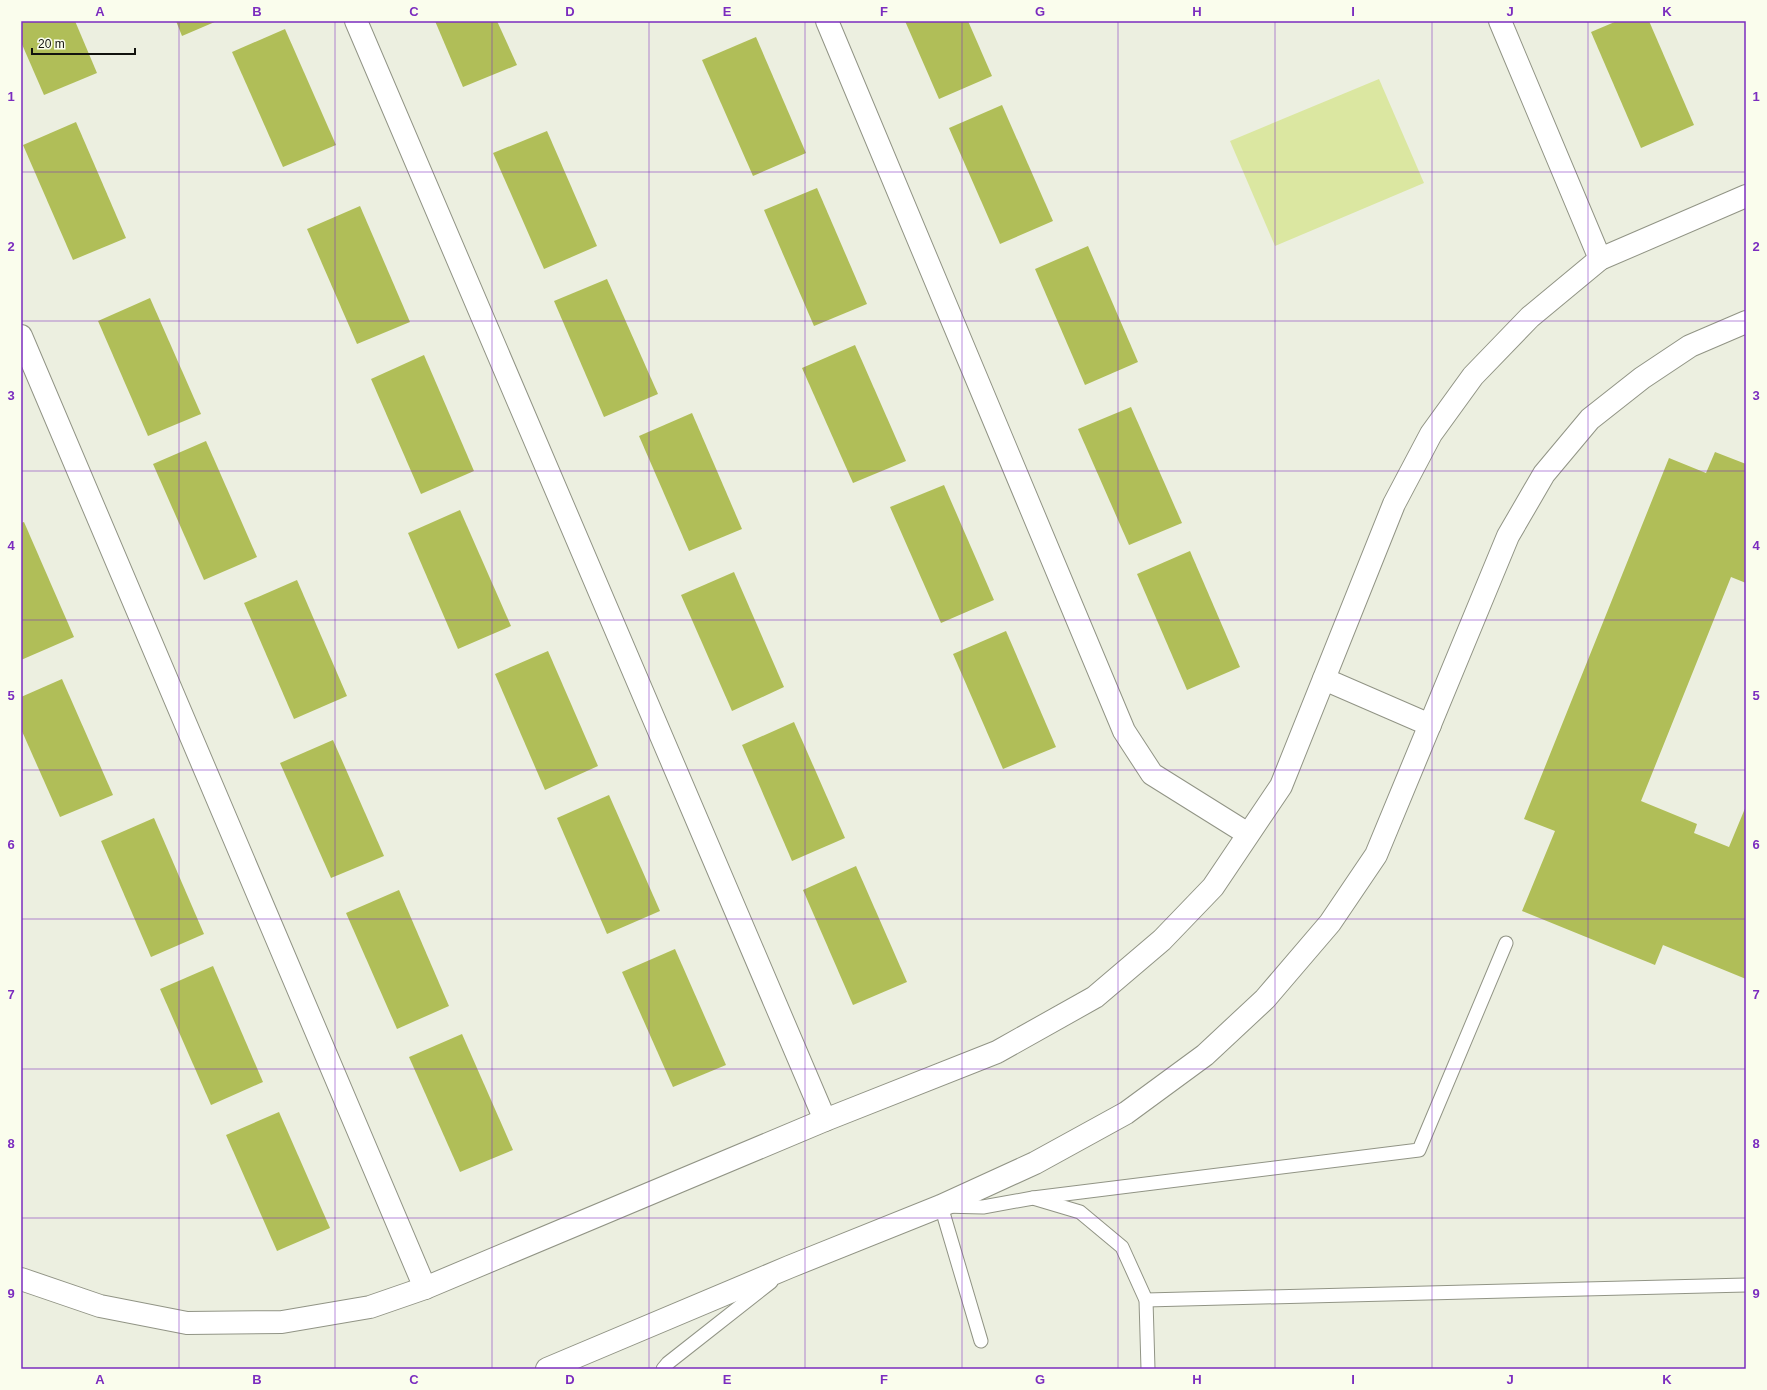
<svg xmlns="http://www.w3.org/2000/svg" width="1767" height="1390" viewBox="0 0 1767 1390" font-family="Helvetica,sans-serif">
<rect width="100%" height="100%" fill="#ecefe0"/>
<path fill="#dbe7a1" d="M1379,79L1424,183L1275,246L1230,141Z"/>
<g fill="#b0be58">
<path d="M21,21H75L97,73L44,95L21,42Z"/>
<path d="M176,21H217L182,36Z"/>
<path d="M435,21H497L517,65L463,87Z"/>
<path d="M905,21H968L992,76L939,99Z"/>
<path d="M1617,21H1649L1694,125L1641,148L1591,32Z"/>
<path d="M285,29L336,145L283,167L232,52Z"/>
<path d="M756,37L806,153L753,176L702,60Z"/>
<path d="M1002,105L1053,221L1000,244L949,128Z"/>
<path d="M76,122L126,238L73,260L23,145Z"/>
<path d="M547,131L597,246L544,269L493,153Z"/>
<path d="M817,188L867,304L814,326L764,210Z"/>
<path d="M360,206L410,322L357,344L307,229Z"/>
<path d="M1088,246L1138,362L1085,385L1035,269Z"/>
<path d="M607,279L658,394L604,417L554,301Z"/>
<path d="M150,298L201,414L148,436L98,321Z"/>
<path d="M855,345L906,461L853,483L802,368Z"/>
<path d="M424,355L474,471L421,494L371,379Z"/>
<path d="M1131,407L1182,523L1129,545L1078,429Z"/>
<path d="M692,413L742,529L689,551L639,436Z"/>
<path d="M206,441L257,557L204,580L153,464Z"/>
<path d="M1715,452L1746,464V583L1731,577L1641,801L1697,824L1694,833L1729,847L1746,806V979L1663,945L1655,965L1522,911L1555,831L1524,819L1669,458L1706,473Z"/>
<path d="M944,485L994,600L941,623L890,507Z"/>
<path d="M460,510L511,626L458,649L408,533Z"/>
<path d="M24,522L74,637L21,660V523Z"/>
<path d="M1190,551L1240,667L1187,690L1137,574Z"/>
<path d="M734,572L784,687L732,711L681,595Z"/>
<path d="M297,580L347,696L294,719L244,603Z"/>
<path d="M1006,631L1056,747L1003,769L953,654Z"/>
<path d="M548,651L598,766L545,790L495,674Z"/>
<path d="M62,679L113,795L60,817L21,729V697Z"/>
<path d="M794,722L845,838L792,861L742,745Z"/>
<path d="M333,740L384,856L331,878L280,763Z"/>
<path d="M609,795L660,911L607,934L557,818Z"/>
<path d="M154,818L204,934L151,957L101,841Z"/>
<path d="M856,866L907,982L853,1005L803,890Z"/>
<path d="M399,890L449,1006L397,1029L346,913Z"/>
<path d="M675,949L726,1065L673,1087L622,972Z"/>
<path d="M213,966L263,1082L211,1105L160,989Z"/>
<path d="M462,1034L513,1150L460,1172L409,1057Z"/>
<path d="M279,1112L330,1228L277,1251L226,1135Z"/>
</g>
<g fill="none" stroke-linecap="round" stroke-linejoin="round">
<g stroke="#919485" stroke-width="15">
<g id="lane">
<path d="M1033,1198L1419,1150L1506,943"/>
<path d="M1146,1300L1746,1285"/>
<path d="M981,1341L941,1206L983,1207L1033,1198L1080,1212L1122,1247L1146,1300L1148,1369"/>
<path d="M663,1369L668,1363L771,1282"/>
</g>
</g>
<g stroke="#919485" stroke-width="24">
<g id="street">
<path d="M356,21L825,1120"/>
<path d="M827,21L1124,731L1152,774L1248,834"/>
<path d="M1500,21L1600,259"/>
<path d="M21,336L425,1288"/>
<path d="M1324,679L1430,725"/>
<path d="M21,1279L100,1306L187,1323L282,1322L370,1307L425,1288L825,1120L997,1052L1095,997L1162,940L1213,887L1281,786L1394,504L1431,434L1473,376L1530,317L1600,259L1746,196"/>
</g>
</g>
<g stroke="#919485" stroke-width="24">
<path id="secondary" d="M547,1369L789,1267L941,1206L1035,1163L1126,1113L1205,1055L1265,999L1330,923L1376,855L1508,536L1544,474L1590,419L1642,378L1690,346L1746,322"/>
</g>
<use href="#lane" stroke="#fff" stroke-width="13"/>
<use href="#street" stroke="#fff" stroke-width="22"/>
<use href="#secondary" stroke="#fff" stroke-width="22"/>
</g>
<path fill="none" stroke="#7b2cbf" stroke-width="1" stroke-opacity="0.55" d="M179,21V1369M335,21V1369M492,21V1369M649,21V1369M805,21V1369M962,21V1369M1118,21V1369M1275,21V1369M1432,21V1369M1588,21V1369M21,172H1746M21,321H1746M21,471H1746M21,620H1746M21,770H1746M21,919H1746M21,1069H1746M21,1218H1746"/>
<rect width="1767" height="1390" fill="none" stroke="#fafded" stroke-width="44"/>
<path d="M32 48v6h103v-6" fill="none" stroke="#12130e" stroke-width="2"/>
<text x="38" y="48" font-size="12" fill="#12130e" stroke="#fafded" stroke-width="3" paint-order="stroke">20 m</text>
<rect x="22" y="22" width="1723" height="1346" fill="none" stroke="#7b2cbf" stroke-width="1.5"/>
<g font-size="13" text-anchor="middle" font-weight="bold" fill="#7b2cbf">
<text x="100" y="16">A</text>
<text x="257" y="16">B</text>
<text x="414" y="16">C</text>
<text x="570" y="16">D</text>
<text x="727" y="16">E</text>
<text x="884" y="16">F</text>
<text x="1040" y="16">G</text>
<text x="1197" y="16">H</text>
<text x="1353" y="16">I</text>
<text x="1510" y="16">J</text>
<text x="1667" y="16">K</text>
<text x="11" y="101">1</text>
<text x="1756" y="101">1</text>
<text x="11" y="251">2</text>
<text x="1756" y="251">2</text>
<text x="11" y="400">3</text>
<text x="1756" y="400">3</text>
<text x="11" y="550">4</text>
<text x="1756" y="550">4</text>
<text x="11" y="700">5</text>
<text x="1756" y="700">5</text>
<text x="11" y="849">6</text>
<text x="1756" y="849">6</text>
<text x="11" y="999">7</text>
<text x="1756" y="999">7</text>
<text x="11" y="1148">8</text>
<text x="1756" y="1148">8</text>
<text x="11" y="1298">9</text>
<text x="1756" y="1298">9</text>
<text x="100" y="1384">A</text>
<text x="257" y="1384">B</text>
<text x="414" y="1384">C</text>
<text x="570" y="1384">D</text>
<text x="727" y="1384">E</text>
<text x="884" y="1384">F</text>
<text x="1040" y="1384">G</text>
<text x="1197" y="1384">H</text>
<text x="1353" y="1384">I</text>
<text x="1510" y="1384">J</text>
<text x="1667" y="1384">K</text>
</g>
</svg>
